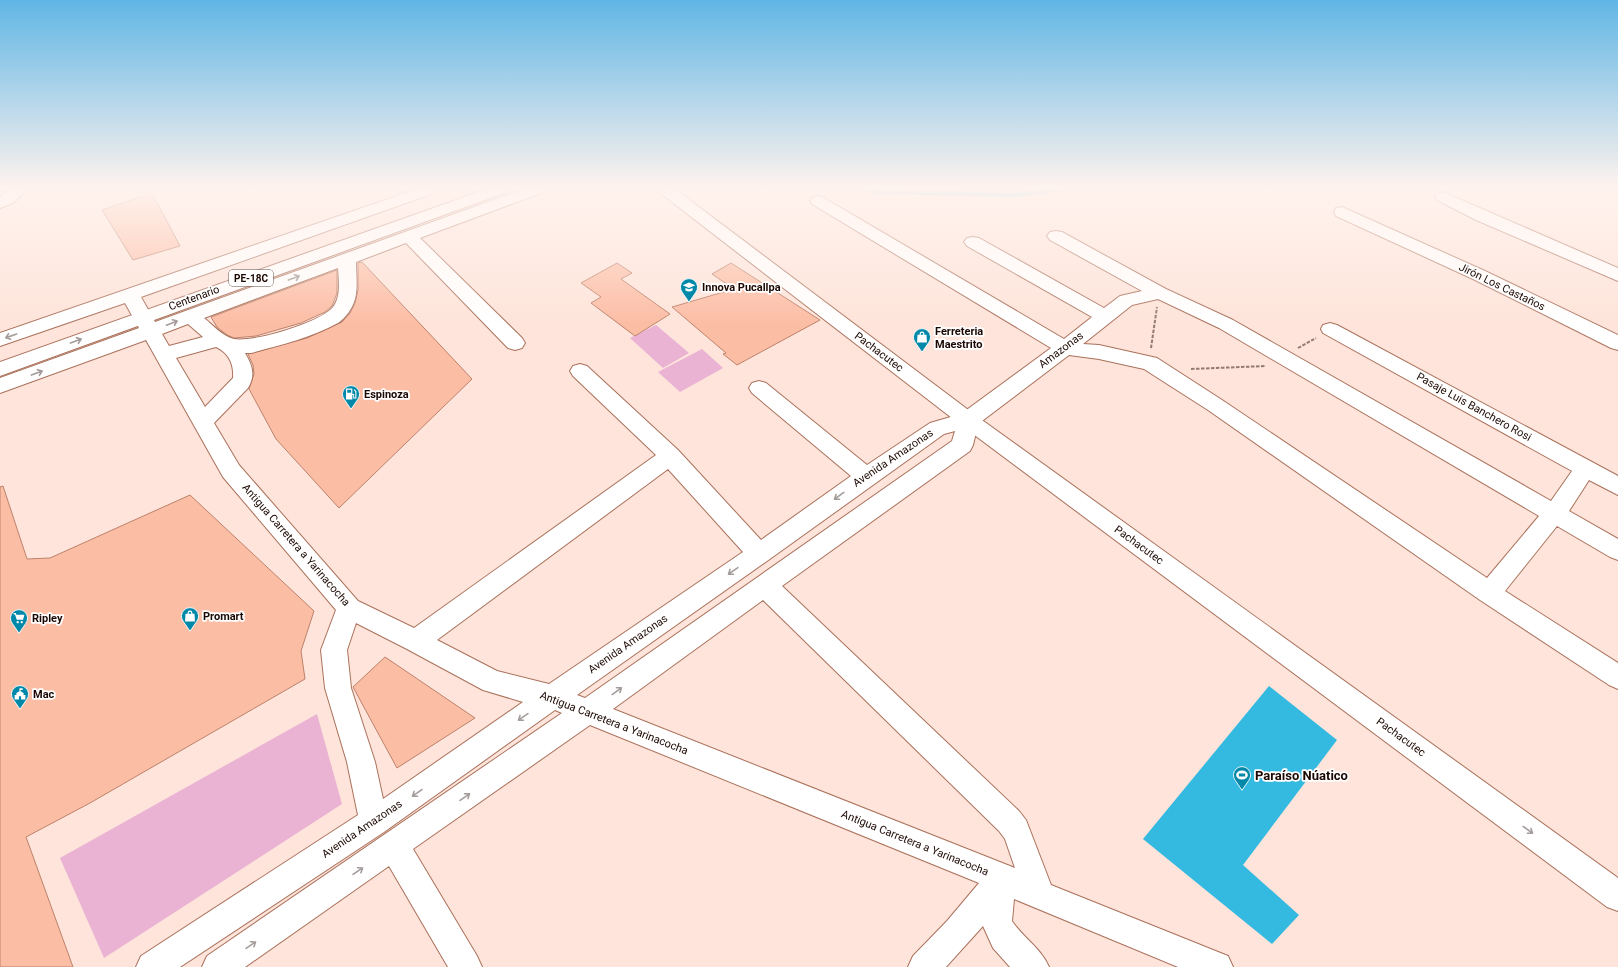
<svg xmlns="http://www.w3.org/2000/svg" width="1618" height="967" viewBox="0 0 1618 967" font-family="Roboto,sans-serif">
<rect width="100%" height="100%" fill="#fee4da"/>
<g fill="#eab3d4">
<path d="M656,325L689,353L663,368L630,338Z"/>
<path d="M702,349L723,368L680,392L658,372Z"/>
<path d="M317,714L342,804L104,958L60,858Z"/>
</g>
<path fill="#34b9e0" d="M1269,686L1337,740L1243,865L1299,915L1272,944L1143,839Z"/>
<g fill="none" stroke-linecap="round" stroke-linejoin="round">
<path stroke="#34b9e0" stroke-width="4" d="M865,189L881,192L1014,195L1063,189"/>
</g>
<g fill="#fcbda5" stroke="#bc826b">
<path d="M152,193L180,246L133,260L102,210Z"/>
<path d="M362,262L472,379L339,508L276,439L249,389L254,374L253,365L248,354L307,338L342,322L350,313L355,303L358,290V263Z"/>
<path d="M617,263L632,273L621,279L670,314L635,336L591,303L601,297L581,283Z"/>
<path d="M731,263L820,320L737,365L723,354L726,353L672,307L734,289L712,274Z"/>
<path d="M337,270V293L332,306L325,312L301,323L256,336L234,338L227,335L217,327L211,317Z"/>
<path d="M3,486L27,559L50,558L190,495L314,611L301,651L305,679L90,803L26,837L73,967H0V487Z"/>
<path d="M385,657L475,718L397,768L353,687Z"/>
</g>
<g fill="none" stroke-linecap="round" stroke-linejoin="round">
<g stroke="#aa715b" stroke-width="2">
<g id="minor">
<path d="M10,189H27L13,203L0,208V197Z"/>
<path d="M417,189H439L437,192L141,297L155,322L524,189H546L544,192L420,238L522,338L525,343L522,348L515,350L508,348L406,243L356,262C356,274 358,287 355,299C353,307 346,318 338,323C311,338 280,345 251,353H245C252,365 256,375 248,388L214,423L239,465L358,601L414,628L656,455L573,376L570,371L573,366L580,364L587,366L678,450L761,540L851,476L752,393L749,388L752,383L759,381L766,383L867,465L930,423L961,414L1051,348L812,204L810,201L812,198L818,196L824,198L1064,339L1092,317L967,246L964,242L967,238L973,237L979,238L1104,308L1120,296L1142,291L1050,240L1047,236L1050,232L1056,231L1062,232L1166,289L1233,320L1551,501L1572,471L1323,333L1321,329L1323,325L1330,323L1337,325L1618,476V495L1589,480L1569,511L1618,539V560L1610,557L1557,526L1505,591L1618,663V689L1609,685L1480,600L1208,410L1144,369L1099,359L1069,355L978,424L973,445L970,451L782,586L1019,811L1026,820L1051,885L1228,956L1233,967H1178L1014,899L1012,921C1023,938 1041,948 1049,967H1010L993,948L983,926L946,967H908L913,956L947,921L979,883L590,725L413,849L477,956L482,967H448L389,866L245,967H202L207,956L562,713L555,710L384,832L180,967H136L141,956L358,815L347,762L325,688L321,650L336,610L223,477L146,340L0,393V378L139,328L125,303L0,346V333ZM338,268C339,281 341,297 333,307C321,322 253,343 234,339C223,337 213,325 204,318ZM1158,299L1219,328L1539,516L1487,578L1222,400L1157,358L1099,345L1083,344L1132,305ZM188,324L203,337L169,346L162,334ZM216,347C229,353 234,364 233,378L205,407L176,358ZM955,431L952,441L585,698L577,695L767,561L944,434ZM668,469L743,552L549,684L497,671L437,640ZM763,600L999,831L1005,839L1015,868L613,709ZM356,623L407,649L483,690L523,702L383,799L375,762L351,688L347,650Z"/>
<path d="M1443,192L1618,268V281L1476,220L1437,200L1435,197L1437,194Z"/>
<path d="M1342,207L1485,271L1618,335V350L1611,348L1473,279L1336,216L1334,212L1336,208Z"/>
</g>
</g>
<g stroke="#aa715b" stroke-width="2">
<path id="major" d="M657,189H675L975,415L1618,878V911L1607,907L961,425L659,192Z"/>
</g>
<g stroke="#aa715b" stroke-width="2">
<path id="highway" d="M487,189H509L507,192L0,376V362Z"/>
</g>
<g stroke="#927b72" stroke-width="2" stroke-dasharray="3.5 1.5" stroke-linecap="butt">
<path d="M1151,348L1157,307"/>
<path d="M1298,348L1316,338"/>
<path d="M1191,369L1266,366"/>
</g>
<use href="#minor" fill="#fff" fill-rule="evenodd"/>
<use href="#major" fill="#fff" fill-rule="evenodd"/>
<use href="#highway" fill="#fff" fill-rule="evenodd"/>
</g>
<defs><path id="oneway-shaft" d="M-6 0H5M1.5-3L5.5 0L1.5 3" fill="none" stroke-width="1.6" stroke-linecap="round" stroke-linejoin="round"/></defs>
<g stroke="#a49c9a">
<use href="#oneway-shaft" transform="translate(294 278) rotate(-20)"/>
<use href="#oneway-shaft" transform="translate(172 323) rotate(-21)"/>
<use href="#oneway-shaft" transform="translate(11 336) rotate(161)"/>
<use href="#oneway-shaft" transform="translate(76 341) rotate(-20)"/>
<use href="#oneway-shaft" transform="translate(37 373) rotate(-20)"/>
<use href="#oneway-shaft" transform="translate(839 496) rotate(144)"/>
<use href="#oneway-shaft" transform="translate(733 571) rotate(145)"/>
<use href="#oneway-shaft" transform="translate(617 691) rotate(-36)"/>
<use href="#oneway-shaft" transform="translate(523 717) rotate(145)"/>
<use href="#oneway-shaft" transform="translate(417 793) rotate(145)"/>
<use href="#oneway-shaft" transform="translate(465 797) rotate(-35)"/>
<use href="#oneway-shaft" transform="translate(1528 830) rotate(36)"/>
<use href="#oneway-shaft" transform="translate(358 871) rotate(-34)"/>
<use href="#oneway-shaft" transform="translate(251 945) rotate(-34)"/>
</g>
<linearGradient id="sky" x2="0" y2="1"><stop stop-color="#60b6e5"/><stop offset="0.58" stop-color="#fff3ee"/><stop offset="1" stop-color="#fff3ee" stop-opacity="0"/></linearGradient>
<rect width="1618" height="324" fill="url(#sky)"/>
<defs>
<g id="school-pin" transform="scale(0.9)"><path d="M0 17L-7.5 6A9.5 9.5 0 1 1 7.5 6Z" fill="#0088a8" stroke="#fff"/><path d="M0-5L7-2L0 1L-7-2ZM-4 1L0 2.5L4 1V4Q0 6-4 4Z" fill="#fff"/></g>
<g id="shop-pin" transform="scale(0.9)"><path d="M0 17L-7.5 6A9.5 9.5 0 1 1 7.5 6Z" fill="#0088a8" stroke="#fff"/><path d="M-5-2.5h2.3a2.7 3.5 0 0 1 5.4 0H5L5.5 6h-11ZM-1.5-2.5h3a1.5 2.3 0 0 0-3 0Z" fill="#fff"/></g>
<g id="fuel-pin" transform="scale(0.9)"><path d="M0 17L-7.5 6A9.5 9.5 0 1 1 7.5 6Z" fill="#0088a8" stroke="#fff"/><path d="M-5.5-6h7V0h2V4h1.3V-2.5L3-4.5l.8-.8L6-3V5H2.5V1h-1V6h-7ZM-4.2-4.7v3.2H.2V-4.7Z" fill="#fff"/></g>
<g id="supermarket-pin" transform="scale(0.9)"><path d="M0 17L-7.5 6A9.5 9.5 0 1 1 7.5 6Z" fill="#0088a8" stroke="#fff"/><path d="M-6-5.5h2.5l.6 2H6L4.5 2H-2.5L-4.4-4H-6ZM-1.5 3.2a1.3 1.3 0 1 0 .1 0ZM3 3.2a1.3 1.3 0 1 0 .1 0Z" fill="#fff"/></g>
<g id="civic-pin" transform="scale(0.9)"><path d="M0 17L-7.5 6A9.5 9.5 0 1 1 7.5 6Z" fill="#0088a8" stroke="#fff"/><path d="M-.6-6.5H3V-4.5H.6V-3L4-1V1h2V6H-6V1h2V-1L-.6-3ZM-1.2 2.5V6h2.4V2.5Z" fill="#fff"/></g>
<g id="stadium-pin" transform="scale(0.9)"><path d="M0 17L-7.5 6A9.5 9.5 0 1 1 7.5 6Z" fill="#0088a8" stroke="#fff"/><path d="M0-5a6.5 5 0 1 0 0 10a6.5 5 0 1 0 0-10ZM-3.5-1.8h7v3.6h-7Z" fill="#fff"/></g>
</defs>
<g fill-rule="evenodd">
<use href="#school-pin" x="689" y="287"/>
<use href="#shop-pin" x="922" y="337"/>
<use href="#fuel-pin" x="351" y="394"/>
<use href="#shop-pin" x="190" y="616"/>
<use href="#supermarket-pin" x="19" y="618"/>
<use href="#civic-pin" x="20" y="694"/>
<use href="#stadium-pin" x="1242" y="775"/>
</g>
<g text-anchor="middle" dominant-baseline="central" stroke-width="3.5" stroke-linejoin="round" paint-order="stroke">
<rect fill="#fff" stroke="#60524e" stroke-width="1" x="229" y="270" width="44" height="16" rx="3"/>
<g font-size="10" font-weight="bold" fill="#1c0802">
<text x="251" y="278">PE-18C</text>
</g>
<g font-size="11" font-weight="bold" fill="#1c0802" stroke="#fff" text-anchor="start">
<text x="702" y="287">Innova Pucallpa</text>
<text x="935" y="331">Ferreteria<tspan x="935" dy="13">Maestrito</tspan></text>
<text x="364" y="394">Espinoza</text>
<text x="203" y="616">Promart</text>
<text x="32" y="618">Ripley</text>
<text x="33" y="694">Mac</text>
</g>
<g font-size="11" fill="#1c0802" stroke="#fff">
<text transform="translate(1502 287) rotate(26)">Jirón Los Castaños</text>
<text transform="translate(194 298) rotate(-20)">Centenario</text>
<text transform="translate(1061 350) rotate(-37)">Amazonas</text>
<text transform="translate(879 352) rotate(37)">Pachacutec</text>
<text transform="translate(1474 407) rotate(29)">Pasaje Luis Banchero Rosi</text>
<text transform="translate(893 458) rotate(-34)">Avenida Amazonas</text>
<text transform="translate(296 545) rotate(49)">Antigua Carretera a Yarinacocha</text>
<text transform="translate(1139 545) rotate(36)">Pachacutec</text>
<text transform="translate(628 644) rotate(-35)">Avenida Amazonas</text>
<text transform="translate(614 723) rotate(21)">Antigua Carretera a Yarinacocha</text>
<text transform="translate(1401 737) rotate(36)">Pachacutec</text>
<text transform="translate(362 829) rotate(-34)">Avenida Amazonas</text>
<text transform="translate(915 843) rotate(22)">Antigua Carretera a Yarinacocha</text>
</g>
<g font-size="13" font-weight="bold" fill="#1c0802" stroke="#fff" text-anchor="start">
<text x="1255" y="775">Paraíso Núatico</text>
</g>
</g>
</svg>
